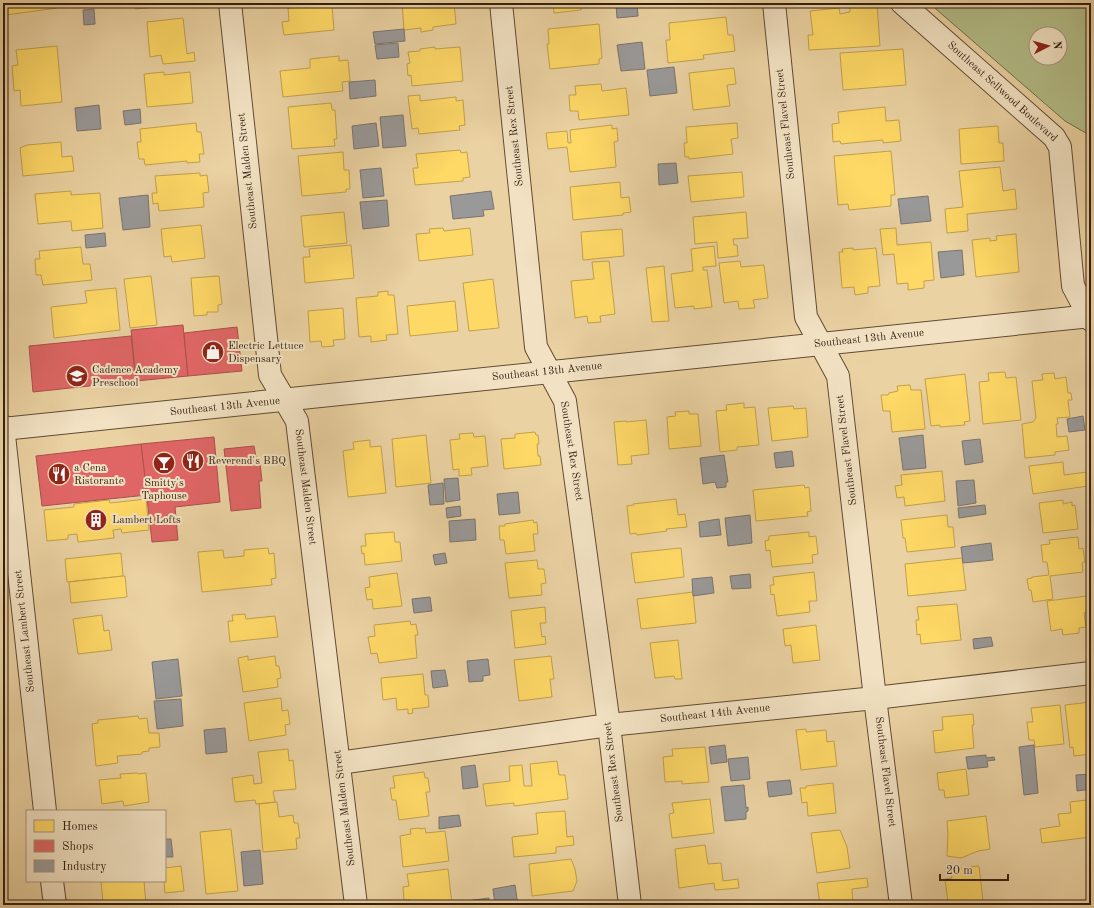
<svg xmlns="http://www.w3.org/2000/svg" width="1094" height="908" viewBox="0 0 1094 908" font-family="'Old Standard TT',serif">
<rect width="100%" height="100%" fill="#ebd2a2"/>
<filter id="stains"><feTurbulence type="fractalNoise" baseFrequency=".005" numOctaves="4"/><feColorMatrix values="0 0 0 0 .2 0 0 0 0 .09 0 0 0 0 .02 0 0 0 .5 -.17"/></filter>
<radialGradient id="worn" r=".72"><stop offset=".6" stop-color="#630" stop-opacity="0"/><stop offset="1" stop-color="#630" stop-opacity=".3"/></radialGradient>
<path fill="#b3bd88" stroke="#736e4c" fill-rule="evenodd" d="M929,3H1091V136L1065,121ZM1036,34H1060V58H1036Z"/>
<g fill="#ffd966" stroke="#c2a14c">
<path d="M5,3H56L57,8L6,15Z"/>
<path d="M134,3H185V4L135,9Z"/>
<path d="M402,3H454L456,24L433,27V30L421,32V28L404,30Z"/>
<path d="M553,3H606L588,5V6L581,7V10L554,13Z"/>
<path d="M877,4L880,46L809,50L808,35H813L810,11L839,8L840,14L850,12V6Z"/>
<path d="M332,5L334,30L284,35L282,22L289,21L288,8Z"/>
<path d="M726,17L728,35H733L735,51L703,55L704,59L668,63L666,40H670L669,23Z"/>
<path d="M183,18L187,54L194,52L195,61L163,64L161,55L150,57L147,22Z"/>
<path d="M599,24L602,58L599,59V64L550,69L547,44H549L548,29Z"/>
<path d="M57,46L62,102L21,106L20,90L14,91L12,66L18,65L16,50Z"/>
<path d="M435,47V49L460,47L463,81L412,86L411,75L408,76L407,64L410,63L408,52L420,51V49Z"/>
<path d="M903,49L906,85L843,90L840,53Z"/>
<path d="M339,56V61L348,60L350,81L342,82L343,91L283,97L280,71L310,68V59Z"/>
<path d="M734,68L736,84L727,85L730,106L693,110L689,73Z"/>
<path d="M164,72V75L190,72L193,103L147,107L144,74Z"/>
<path d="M601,84L602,91L626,88L629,115L579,120L578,111H570L569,95H576L575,86Z"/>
<path d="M420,95V101L456,97V101L463,100L465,125L459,126L460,130L419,134L418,128L412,129L408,96Z"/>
<path d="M331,103L332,110H335L337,139H334L335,146L292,149L288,107Z"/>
<path d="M885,107L886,121L899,120L901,141L883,143V140L841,144L840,141L833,142L832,124L839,123L838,112Z"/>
<path d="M196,123L197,132H201L204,154H199L200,162L187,163V161L145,165L144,159H139L137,142H141L140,129Z"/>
<path d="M737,123L738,138L731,139L733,154L689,159V157H685L684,143H687L686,127Z"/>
<path d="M612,125V129L617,128L618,141L614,142L616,167L570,172L567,147L548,149L546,133L567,131L568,143H571L570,130Z"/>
<path d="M998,126L999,143H1003L1004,161L961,164L959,129Z"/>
<path d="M61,142L62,157L72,156L74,171L23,176L20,148L27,145Z"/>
<path d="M460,150L461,153L467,152L470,177L463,178V181L415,185L413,168H418L416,154Z"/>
<path d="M891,151L895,195H891V206L849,210L848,204L838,205L834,156Z"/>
<path d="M343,152L344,170H349L350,189H346V192L302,196L298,156Z"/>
<path d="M1000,167L1003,191L1015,189L1017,209L967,214L968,231L947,233L945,209L963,207L959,171Z"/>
<path d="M742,172L744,197L691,202L688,176Z"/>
<path d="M200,173V176L207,175L209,192L203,193L204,207L159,211L158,203L153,204L152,193H157L155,176Z"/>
<path d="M620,182L621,198L629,197L631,212L623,213V215L573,220L570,187Z"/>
<path d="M71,191V195L100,193L103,228L72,231L71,221L38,224L35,194Z"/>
<path d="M344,212L347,243L304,247L301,216Z"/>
<path d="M746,212L748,238L733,239L734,245H737L738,256L718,258L717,242L695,244L693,217Z"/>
<path d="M201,225L205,258L172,262L171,256L164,257L161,229Z"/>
<path d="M443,228L444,231L470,228L473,255L419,261L416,234L430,233L429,229Z"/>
<path d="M896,228L897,245L931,242L934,280L924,281V288L908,290V283L897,284L894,254L883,255L880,229Z"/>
<path d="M622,229L624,256L583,260L581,232Z"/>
<path d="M1016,234L1019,272L976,277L972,240L990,238V241L997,240L996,236Z"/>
<path d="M351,245L354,278L305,283L303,257H310L309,249Z"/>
<path d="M714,246L716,266L703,267V270H707L712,307L694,309V306L675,308L671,274L693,271L691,249Z"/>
<path d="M81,247L83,264H90L92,280L43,285L41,275H36L35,259H40L39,251Z"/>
<path d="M853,248V250L876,248L880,286L868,287V293L855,295L854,287L842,288L839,252H843L842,249Z"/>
<path d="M609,261L615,314L600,316L601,322L588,323L587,316L575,318L571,281L594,279L592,262Z"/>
<path d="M740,261L741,267L764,265L768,298L753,300L755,308L739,309L738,301L724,303L719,263Z"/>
<path d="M664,266L669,321L652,322L646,268Z"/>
<path d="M151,276L157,325L130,328L124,279Z"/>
<path d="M219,276L222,304L218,305V312H207V315L194,316L191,278Z"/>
<path d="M493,279L499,328L469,331L463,283Z"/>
<path d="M116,288L120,330L54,338L51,307L87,303L85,291Z"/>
<path d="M388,291V295H394L398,334L386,335L387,340L371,342V336L359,337L356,298L378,296V292Z"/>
<path d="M455,301L458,331L410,336L407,306Z"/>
<path d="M343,308L345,339L333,340L334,346L322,347L321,341L310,342L308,311Z"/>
<path d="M1005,372L1006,378L1016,377L1021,420L983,424L979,382L989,381L988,373Z"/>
<path d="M1054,373L1055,379L1066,377L1068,393H1071L1072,400H1068L1070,417L1057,418L1058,424H1056L1057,437L1067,436L1069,450L1055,452V455L1025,458L1022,424L1033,422L1036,418L1032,381L1043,380L1042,374Z"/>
<path d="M965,374L970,421L964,422L965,425L940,427V425L931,426L925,379Z"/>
<path d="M910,385L911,390H921L925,429L892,432L890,411H883L881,395H888L889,393L898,391L897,386Z"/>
<path d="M744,403V408L755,407L759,445L737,447V450L720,452L716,411L727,410L726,405Z"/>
<path d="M793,406L794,409L806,408L808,437L772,441L768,408Z"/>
<path d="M689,411V414H698L701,446L669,449L667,417L676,416L675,412Z"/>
<path d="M646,420L649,454L631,456L632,464L618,465L614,422L626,421V422Z"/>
<path d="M535,432L536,435H538L539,444H537L538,456H540L541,465L504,469L501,439L515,438V434Z"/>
<path d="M473,433L474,437L485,436L488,466L471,468L472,475L459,476V469L453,470L450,440L460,439L459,434Z"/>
<path d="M426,435L431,483L396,487L392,439Z"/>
<path d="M370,440V447L381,446L386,493L348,497L343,451L354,449L353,442Z"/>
<path d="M1063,462L1064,475L1087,472L1088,486L1033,494L1029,466Z"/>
<path d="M942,471L945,501L905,506L904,497L897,498L895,486L902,485L901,475Z"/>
<path d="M804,485L805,488L809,487L811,511L807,512L808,516L756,521L753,490Z"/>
<path d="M146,499L149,530L122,533L121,529L113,530L114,538L78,542L77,534L68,535V539L47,541L44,510L74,507V504L109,500L110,503Z"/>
<path d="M676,499L678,515L685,514L687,527L666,529L667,531L637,535L636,533L630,534L627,506L634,505L633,504Z"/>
<path d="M1063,500V504L1072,502V506L1075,505L1078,529L1043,533L1039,503Z"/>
<path d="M947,515L948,527H953L955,547L907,552L905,538H903L901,520Z"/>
<path d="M533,520L534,523L537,522L538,534H533L535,551L506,554L504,540H500L499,526H505V524Z"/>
<path d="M394,532L395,542H400L402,561L365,565L364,553L362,554L361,546H366L365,534Z"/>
<path d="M809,532V537L816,536L818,554L812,555L813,563L772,567L770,550L766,551L765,541L769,540V536Z"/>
<path d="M1078,537L1079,549L1083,548L1085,562L1082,563L1083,572L1050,576L1053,599L1033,602L1031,590H1029L1027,579L1032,578V577L1049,575L1047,562H1043L1041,545L1050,544L1049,540Z"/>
<path d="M268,548L269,554L274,553L276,578L271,579L272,585L202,592L198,552L223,550L224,558L244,556V550Z"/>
<path d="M681,548L684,577L635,583L631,553Z"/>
<path d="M121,553L123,576L67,582L65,559Z"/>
<path d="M962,558L966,590L908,596L905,564Z"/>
<path d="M537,560L538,569H544L546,583L541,584L542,595L509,598L505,563Z"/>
<path d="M814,572L817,601H809L810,612L777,616L774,594L771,595L770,585H774L773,577Z"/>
<path d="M397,573L402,606L373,609L372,599L367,600L365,588L370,587L369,577Z"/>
<path d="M123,576H125L127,597L71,603L69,582Z"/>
<path d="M693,592L696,623L641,629L637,599Z"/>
<path d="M1087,596L1089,612L1084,613L1086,627L1079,628V633L1063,635L1062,629L1051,631L1047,601Z"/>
<path d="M957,604L961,640L921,644L920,634L917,635L916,620H919L917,607Z"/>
<path d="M545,607L546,623H540L542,637L545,636L546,644L515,648L511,611Z"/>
<path d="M245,614L246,619L275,616L278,637L230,642L228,621H233L232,615Z"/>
<path d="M102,615L104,631L109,630L112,650L78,654L73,619Z"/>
<path d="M410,621L411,625L416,624L418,635H415L417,658L379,663L377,653L371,654L368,637L375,636L374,625Z"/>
<path d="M816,625L820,660L793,663L791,645L785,646L783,629Z"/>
<path d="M678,640L682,679H675L674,676L655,678L650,643Z"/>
<path d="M248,656V660L275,656L276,666H279L281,678L277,679L278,687L243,692L238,658Z"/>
<path d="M551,656L554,679H550L552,697L519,701L514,660Z"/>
<path d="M423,674L425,695H428L429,707L412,709L413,713L408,714V709L397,710L396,698L383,700L381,678Z"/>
<path d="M281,698L282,711L288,710L290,724L285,725L286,735L249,741L244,703Z"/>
<path d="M1091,702V754L1074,756L1073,747L1070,748L1065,705Z"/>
<path d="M1060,705L1064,744L1035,747L1034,740H1029L1027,722H1033L1031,708Z"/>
<path d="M973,714L974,725H972L974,748L935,753L933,731L943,730L942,717Z"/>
<path d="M138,716L139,719L147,718L149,733H159L160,747L149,748V751L142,752V754L117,756L118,763L96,766L92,724L98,723V720Z"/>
<path d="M806,729V732L826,730L827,742L834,741L837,766L801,770L796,730Z"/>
<path d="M705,747L709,782L682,784V781L665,782L663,757L673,756L672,749Z"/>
<path d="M288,749L289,761L293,760L296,789L273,791L275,802L256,804L255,800L235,802L232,778L253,775L254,784L262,783L258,752Z"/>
<path d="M557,761L559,775H565L568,799L514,806V803L486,806L483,784L510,781L509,766L522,765L524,786H532L530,764Z"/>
<path d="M966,769L969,795L945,798L944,790H939L937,773Z"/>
<path d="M424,772L425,778H428L430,792H426L429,816L399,820L396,800H392L390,788H395L393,776Z"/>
<path d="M137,773L138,774L146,773L149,802L124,806L123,801L102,804L99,780L121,778L120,774Z"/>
<path d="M833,783L836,813L808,816L807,802L802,803L800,788H806V786Z"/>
<path d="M1087,797H1091V837L1042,843L1040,829L1060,826L1058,814L1071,813L1070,802L1087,800Z"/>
<path d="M710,799L714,833L672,838L669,814L674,813L672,803Z"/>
<path d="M277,802L279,817L293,815L294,823H298L300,838H296L297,849L263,852L259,804Z"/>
<path d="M565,811L567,837L573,836L574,845L556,847V853L514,857L512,837L538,834L536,813Z"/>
<path d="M986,816L990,849L978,851L961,858L947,856L948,834L947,821Z"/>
<path d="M420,828V829L425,828L426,833L445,831L449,861L403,867L400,836L411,834L410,829Z"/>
<path d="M231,829L238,891L206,894L200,832Z"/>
<path d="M840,830L847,847L850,868L817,873L811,833Z"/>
<path d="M705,845L708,864L721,863L723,881L738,879L739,888L715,890L714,883L679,888L675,849Z"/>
<path d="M1091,854V880L1088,881V873H1090L1088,855Z"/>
<path d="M571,859L575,869L577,881L573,891L532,896L529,864Z"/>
<path d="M181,866L184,891L165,893L164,881L165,868Z"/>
<path d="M979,866L983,901L974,902L975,905H965L964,902L948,903L945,879L952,878L951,869Z"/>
<path d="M448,869L452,905H411L410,900H404L403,887L409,886L407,874Z"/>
<path d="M867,878L868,887L852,889L853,905H820L817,883Z"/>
<path d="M107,881H144L146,905H111V903H103L101,882Z"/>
<path d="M708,900V905H693L692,902Z"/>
</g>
<g fill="#e06666" stroke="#ac504c">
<path d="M183,325L188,376L136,381L131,330Z"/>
<path d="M237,327L242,371L188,376L184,333Z"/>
<path d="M131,336L136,381L33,392L29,346Z"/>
<path d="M214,437L220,502L175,507L178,540L152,542L141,444Z"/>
<path d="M141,444L147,495L42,506L36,456Z"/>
<path d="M254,446L257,463H260L262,481H259L261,508L231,511L224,449Z"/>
</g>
<g fill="#999" stroke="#7a7470">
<path d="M637,3L638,16L617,18L616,5Z"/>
<path d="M94,9L95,24L84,25L83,10Z"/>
<path d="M404,29L405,41L375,44L373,32Z"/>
<path d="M642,42L645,69L621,71L617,45Z"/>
<path d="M398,43L399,57L377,59L375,45Z"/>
<path d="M674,67L677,93L650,96L647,70Z"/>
<path d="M375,80L376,96L350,99L349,82Z"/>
<path d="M99,105L101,129L77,131L75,108Z"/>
<path d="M140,109L141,123L125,125L123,111Z"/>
<path d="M403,115L406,146L383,148L380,117Z"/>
<path d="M376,123L379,146L354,149L352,126Z"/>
<path d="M676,163L678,183L659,185L658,164Z"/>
<path d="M381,168L384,196L363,198L360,170Z"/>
<path d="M491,191L494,209L483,210L484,216L453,219L450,196Z"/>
<path d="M148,195L150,227L123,230L119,198Z"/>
<path d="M928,196L931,221L901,224L898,199Z"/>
<path d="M387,200L389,226L363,229L360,202Z"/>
<path d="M105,233L106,246L86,248L85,235Z"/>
<path d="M962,250L964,275L941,278L938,252Z"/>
<path d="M1083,416L1085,430L1069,432L1067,419Z"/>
<path d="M923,435L926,468L903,470L899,438Z"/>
<path d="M980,439L983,462L965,465L962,441Z"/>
<path d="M792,451L794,466L776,468L774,453Z"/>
<path d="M724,455L728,482H726V487L717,488L715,482L703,484L700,458Z"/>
<path d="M458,478L460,500L446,502L444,479Z"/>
<path d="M974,480L976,503L958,506L956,481Z"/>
<path d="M443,483L444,504L430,505L428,485Z"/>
<path d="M518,492L520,513L499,515L497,494Z"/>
<path d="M985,505L986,514L959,518L958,508Z"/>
<path d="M460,506L461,516L447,518L446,508Z"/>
<path d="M750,515L752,543L728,546L725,518Z"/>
<path d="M475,519L476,540L450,542L449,521Z"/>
<path d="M719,519L721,535L700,537L699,522Z"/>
<path d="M991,543L993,560L963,563L961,547Z"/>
<path d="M445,553L447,563L435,565L433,555Z"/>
<path d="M750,574L751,588L732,589L730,576Z"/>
<path d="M712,577L714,593L693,596L692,579Z"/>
<path d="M430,597L432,611L414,613L412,599Z"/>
<path d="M991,637L993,646L974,649L973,639Z"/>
<path d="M178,659L182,696L156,699L152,662Z"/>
<path d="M488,659L490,675L483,676V681L469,682L467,661Z"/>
<path d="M445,670L448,686L433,688L431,671Z"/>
<path d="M181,699L183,726L157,729L154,701Z"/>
<path d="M225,728L227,752L206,754L204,730Z"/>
<path d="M725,745L727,762L711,764L709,747Z"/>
<path d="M1034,745L1038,793L1024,795L1019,747Z"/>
<path d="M986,755V758L994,757L995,760L987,761L988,767L968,769L966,757Z"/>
<path d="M748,757L750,779L731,781L728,759Z"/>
<path d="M475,765L478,787L463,789L461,767Z"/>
<path d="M1091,774V789L1077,791L1076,775Z"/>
<path d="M790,780L792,794L769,797L767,782Z"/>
<path d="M744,785L746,808L748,807V811L746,812V819L725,821L721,787Z"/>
<path d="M459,815L461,826L439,829V817Z"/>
<path d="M165,839H171L173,857H165Z"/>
<path d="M260,850L263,884L244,886L241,852Z"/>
<path d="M515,885L518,905H495L493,889Z"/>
<path d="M489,898V905H452L451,903Z"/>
</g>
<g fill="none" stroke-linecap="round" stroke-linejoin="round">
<g stroke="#614b34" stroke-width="24">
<g id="minor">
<path d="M230,3L270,375L297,421L356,905"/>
<path d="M501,3L536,347L565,401L609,725L630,905"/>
<path d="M774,3L806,317L838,376L875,698L901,905"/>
<path d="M902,3L1054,137L1060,147L1073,286L1091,320"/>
<path d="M3,426L45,811"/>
<path d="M3,429L1091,316"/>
<path d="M339,763L609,725L875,698L1091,673"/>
<path d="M52,881L55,905"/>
</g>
</g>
<use href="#minor" stroke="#f2e2c3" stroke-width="22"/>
</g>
<defs>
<g id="shop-disc" transform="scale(1.15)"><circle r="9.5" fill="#8f2418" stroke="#f2e2c3"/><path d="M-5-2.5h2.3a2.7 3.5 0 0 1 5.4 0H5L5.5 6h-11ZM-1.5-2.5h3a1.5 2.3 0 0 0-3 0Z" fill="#fff"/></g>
<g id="school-disc" transform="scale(1.15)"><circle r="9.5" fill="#8f2418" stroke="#f2e2c3"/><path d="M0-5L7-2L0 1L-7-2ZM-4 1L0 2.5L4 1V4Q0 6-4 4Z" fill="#fff"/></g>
<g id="restaurant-disc" transform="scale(1.15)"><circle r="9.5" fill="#8f2418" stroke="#f2e2c3"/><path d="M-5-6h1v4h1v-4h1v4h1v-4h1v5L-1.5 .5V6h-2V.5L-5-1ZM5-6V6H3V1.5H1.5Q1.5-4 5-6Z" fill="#fff"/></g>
<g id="bar-disc" transform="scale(1.15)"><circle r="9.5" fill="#8f2418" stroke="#f2e2c3"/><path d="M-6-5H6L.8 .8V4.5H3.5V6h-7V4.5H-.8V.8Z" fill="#fff"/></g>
<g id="building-disc" transform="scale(1.15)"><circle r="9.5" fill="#8f2418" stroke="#f2e2c3"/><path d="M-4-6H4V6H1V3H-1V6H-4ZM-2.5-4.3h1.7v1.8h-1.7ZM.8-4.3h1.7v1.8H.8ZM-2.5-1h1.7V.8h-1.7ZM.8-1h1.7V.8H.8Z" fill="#fff"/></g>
</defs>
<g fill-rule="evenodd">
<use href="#shop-disc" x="213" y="352"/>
<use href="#school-disc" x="77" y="376"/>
<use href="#restaurant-disc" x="193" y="461"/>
<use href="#bar-disc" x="164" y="463"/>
<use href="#restaurant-disc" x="59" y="474"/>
<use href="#building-disc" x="96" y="520"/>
</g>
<g text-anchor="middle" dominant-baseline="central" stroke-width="4" stroke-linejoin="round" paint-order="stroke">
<g font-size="11" fill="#331e10" stroke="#f2e2c3">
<text transform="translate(1002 92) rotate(42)">Southeast Sellwood Boulevard</text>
<text transform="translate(786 124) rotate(-96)">Southeast Flavel Street</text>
<text transform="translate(515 136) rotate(-96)">Southeast Rex Street</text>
<text transform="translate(248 171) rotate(-96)">Southeast Malden Street</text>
<text transform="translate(869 339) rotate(-6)">Southeast 13th Avenue</text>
<text transform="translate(547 372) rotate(-6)">Southeast 13th Avenue</text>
<text transform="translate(225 407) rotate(-6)">Southeast 13th Avenue</text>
<text transform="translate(847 450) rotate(-97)">Southeast Flavel Street</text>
<text transform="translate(571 451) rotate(81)">Southeast Rex Street</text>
<text transform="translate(305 487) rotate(83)">Southeast Malden Street</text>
<text transform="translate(25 631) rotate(-96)">Southeast Lambert Street</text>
<text transform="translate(715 714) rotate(-6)">Southeast 14th Avenue</text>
<text transform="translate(614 772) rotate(-97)">Southeast Rex Street</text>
<text transform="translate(885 772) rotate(83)">Southeast Flavel Street</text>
<text transform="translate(345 808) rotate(-97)">Southeast Malden Street</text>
</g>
<g font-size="11" fill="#331e10" stroke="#f2e2c3" text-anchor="start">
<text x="228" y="346">Electric Lettuce<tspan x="228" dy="13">Dispensary</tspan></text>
<text x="92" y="370">Cadence Academy<tspan x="92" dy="13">Preschool</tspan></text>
<text x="208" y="461">Reverend's BBQ</text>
<text x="74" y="468">a Cena<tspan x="74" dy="13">Ristorante</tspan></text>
<text x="164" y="483" text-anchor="middle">Smitty's<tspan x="164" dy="13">Taphouse</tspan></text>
<text x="112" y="520">Lambert Lofts</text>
</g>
</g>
<rect width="1094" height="908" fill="none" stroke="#ebd2a2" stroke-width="16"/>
<rect x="4" y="4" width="1086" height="900" fill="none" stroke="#331e10" stroke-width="2"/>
<rect x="8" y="8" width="1078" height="892" fill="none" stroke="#331e10"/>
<rect x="26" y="810" width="140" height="72" fill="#f2e2c3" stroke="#a6947b"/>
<rect x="34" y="820" width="20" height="12" fill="#ffd966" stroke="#a6947b"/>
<text x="62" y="830" font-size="12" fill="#331e10">Homes</text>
<rect x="34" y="840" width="20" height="12" fill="#e06666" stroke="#a6947b"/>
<text x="62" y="850" font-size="12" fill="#331e10">Shops</text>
<rect x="34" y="860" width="20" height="12" fill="#999999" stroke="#a6947b"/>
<text x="62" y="870" font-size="12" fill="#331e10">Industry</text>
<g transform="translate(1048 46) rotate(84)"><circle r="19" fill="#f2e2c3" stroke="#a6947b"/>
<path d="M0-3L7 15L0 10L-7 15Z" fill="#8f2418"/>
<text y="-6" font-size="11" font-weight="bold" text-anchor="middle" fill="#331e10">N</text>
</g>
<path d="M940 874v6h68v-6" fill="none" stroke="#331e10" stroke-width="2"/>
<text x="946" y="874" font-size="12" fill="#331e10" stroke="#f2e2c3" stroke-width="3" paint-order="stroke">20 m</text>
<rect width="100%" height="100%" filter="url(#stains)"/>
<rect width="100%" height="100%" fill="url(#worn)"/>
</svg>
